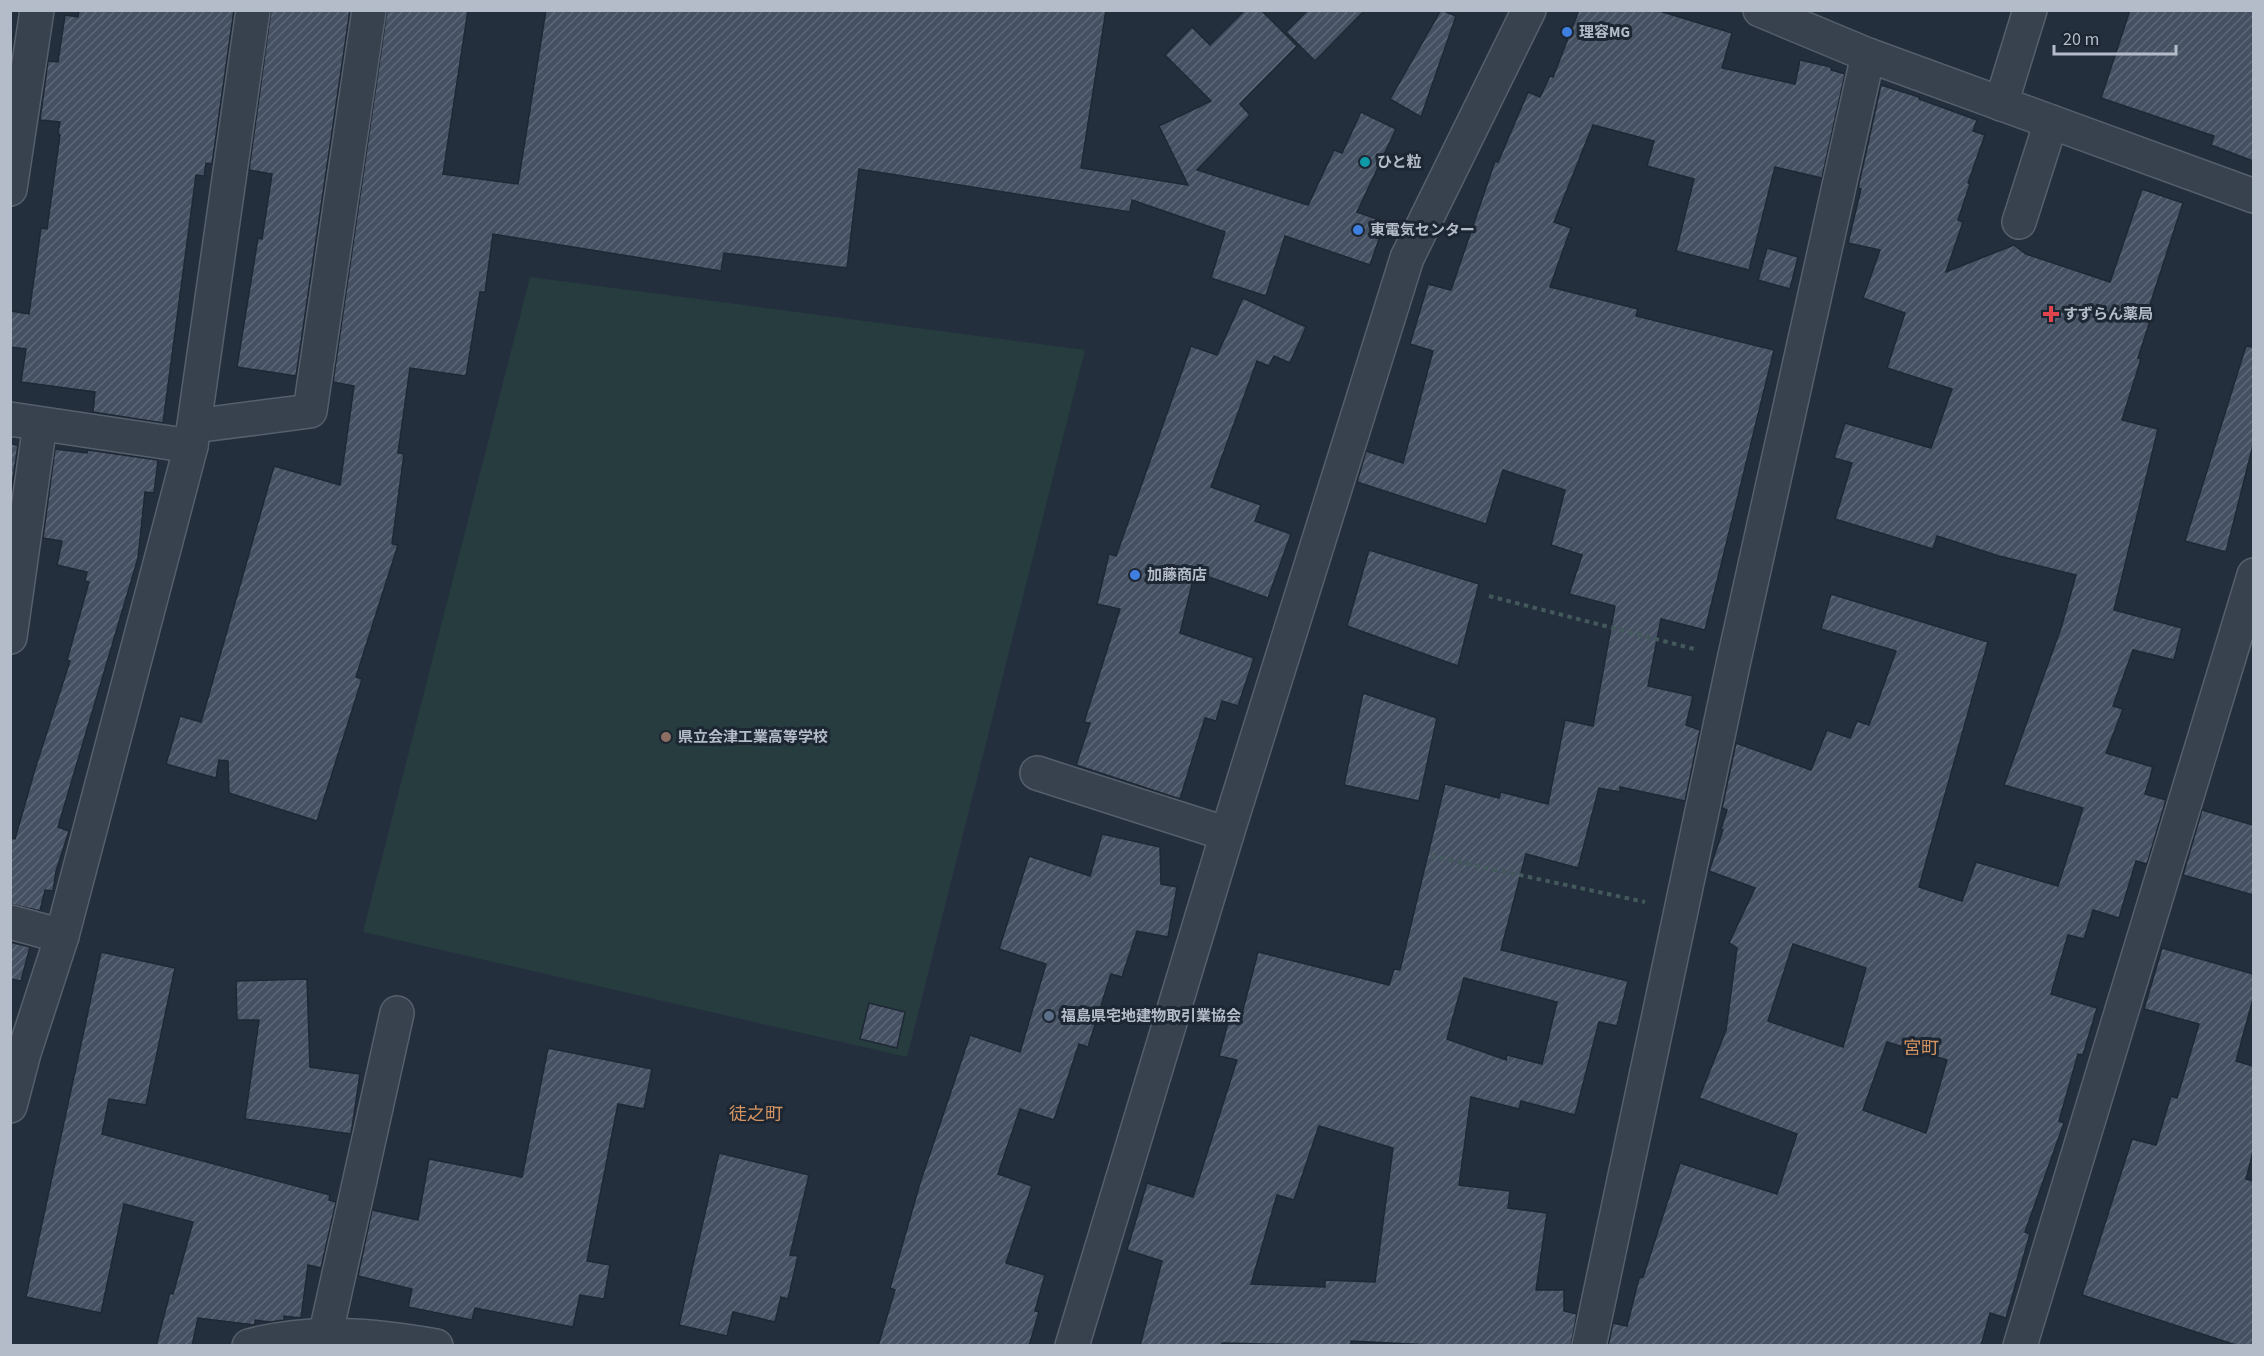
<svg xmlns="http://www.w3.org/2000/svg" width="2264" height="1356" viewBox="0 0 2264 1356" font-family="'Source Sans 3','Noto Sans JP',sans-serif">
<defs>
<pattern id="building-hatch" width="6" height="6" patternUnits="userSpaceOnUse" patternTransform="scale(1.5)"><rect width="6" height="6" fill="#455162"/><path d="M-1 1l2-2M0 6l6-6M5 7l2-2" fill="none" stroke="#5d6877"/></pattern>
</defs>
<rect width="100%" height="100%" fill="#242f3e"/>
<path fill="#263c3f" d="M530,277L1085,350L907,1057L363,932Z"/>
<g fill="url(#building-hatch)" stroke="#1f2835" stroke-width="1.5" fill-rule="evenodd">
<path d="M79,10H234L212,164L206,163L204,176L196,175L163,423L93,412L95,392L21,382L26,349L10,347V311L29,314L41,228L47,229L60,135L58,134L60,122L40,120L48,61L58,62L65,15L78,17Z"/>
<path d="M271,10H350L296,376L237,367L258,238L262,239L272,174L249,170Z"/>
<path d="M387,10H468L443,174L518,184L546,10H1106L1081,168L1188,185L1159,126L1211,101L1165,55L1192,27L1210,45L1245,10H1261L1297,46L1240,104L1250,115L1197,170L1308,205L1334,150L1342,153L1361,112L1396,129L1357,212L1385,222L1370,265L1285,236L1266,296L1211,278L1225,232L1132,200L1130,212L859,169L847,268L724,253L721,271L493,234L485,292H480L466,376L410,368L398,453L404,454L392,544L398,545L356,677L362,679L317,821L229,793L228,761L219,760L216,778L166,764L180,716L201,722L274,466L340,485L354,386L333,382Z"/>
<path d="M1308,10H1365L1315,61L1286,32Z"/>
<path d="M1441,10L1456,16L1421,117L1390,99Z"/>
<path d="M1579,10H1656L1732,33L1722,68L1795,84L1800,60L1831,67V70L1845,74L1822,178L1775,167L1749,270L1676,251L1694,179L1647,166L1654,141L1593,125L1554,222L1571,228L1550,287L1638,309L1636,316L1774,350L1705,630L1661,619L1648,686L1693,696L1686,725L1700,730L1685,801L1620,787V792L1599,788L1578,868L1526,854L1501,950L1628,981L1617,1026L1599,1022L1575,1115L1521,1101L1519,1109L1471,1097L1459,1185L1510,1191L1508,1208L1547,1213L1536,1290H1564V1311L1577,1314L1571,1346H1451L1351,1341V1346L1222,1343L1221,1346H1140L1162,1261L1127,1250L1147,1183L1193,1197L1237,1060L1219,1056L1229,1019L1240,1021L1258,952L1389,985L1394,969L1400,970L1445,784L1499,798L1501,792L1548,804L1565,720L1593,726L1615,606L1569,594L1582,555L1551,545L1565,490L1503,470L1486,524L1357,482L1366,451L1403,463L1433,351L1410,344L1428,284L1451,290L1495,161L1498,162L1528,92L1540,97L1550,76L1553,77ZM1464,978L1557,1002L1542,1064L1507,1055L1506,1060L1447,1039ZM1319,1126L1393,1148L1375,1282L1325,1280V1287L1251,1284L1277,1195L1294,1200Z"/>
<path d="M2130,10H2253V161L2211,145L2214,136L2101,98Z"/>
<path d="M1881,85L1919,97V99L1977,120L1973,131L1985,135L1968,183L1970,184L1958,220L1963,222L1946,272L2014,245L2026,254L2110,282L2142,189L2183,203L2147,314L2152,315L2138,358L2141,359L2122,420L2158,429L2114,610L2182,628L2174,660L2133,650L2113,706L2123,709L2106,753L2153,767L2145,794L2166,800L2147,864L2136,861L2119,918L2093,910L2084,939L2068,935L2051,994L2097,1008L2083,1055L2078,1054L2059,1121L2064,1123L2025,1232L2030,1234L2006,1318L1990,1313L1981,1346H1608L1613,1323L1627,1326L1639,1278L1643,1277L1680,1163L1777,1194L1797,1134L1699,1098L1726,1030L1737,948L1729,943L1755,888L1709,871L1723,830L1721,829L1727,810L1722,808L1736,743L1811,770L1827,730L1850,738L1857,721L1869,725L1896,651L1821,629L1831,594L1988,642L1919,887L1962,901L1976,862L2058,886L2083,808L2004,785L2061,628L2076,575L1999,556L1937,536L1933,549L1835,519L1852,463L1834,458L1845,423L1931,448L1952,389L1887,368L1905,313L1863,298L1880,250L1848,243L1861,189L1858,188ZM1793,944L1866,968L1843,1047L1768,1021ZM1887,1042L1947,1060L1926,1133L1863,1110Z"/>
<path d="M1767,248L1798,257L1790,289L1758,280Z"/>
<path d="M1243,298L1306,327L1290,363L1274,356L1269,366L1257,361L1211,487L1261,505L1255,521L1291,534L1268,598L1195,572L1180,633L1254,658L1238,706L1222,701L1216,721L1205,718L1180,799L1076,765L1090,723L1084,722L1120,609L1097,604L1109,554L1116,556L1191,346L1217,355Z"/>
<path d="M2246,346L2253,347V445L2226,552L2185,541Z"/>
<path d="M10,444L18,445L10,499Z"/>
<path d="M55,449L87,453L88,450L158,460L154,493L145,492L138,558L58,827L69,831L56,871L53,891L45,890L40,911L10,904V838L15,839L35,769L70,661L67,660L89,582L85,581L87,572L57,565L62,541L43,538Z"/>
<path d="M1369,550L1479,584L1458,666L1347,626Z"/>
<path d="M1363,693L1437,718L1419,801L1344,785Z"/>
<path d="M2202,810L2253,825V895L2183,875Z"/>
<path d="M1102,834L1160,847L1161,884L1177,887L1168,937L1137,931L1122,977L1111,974L1088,1047L1079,1044L1054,1120L1020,1109L998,1174L1032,1186L1006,1263L1045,1275L1035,1311L1039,1312L1029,1346H878L895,1290L890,1288L920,1183L970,1035L1020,1052L1046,964L999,949L1029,856L1090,876Z"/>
<path d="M10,942L30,947L21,981L10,979Z"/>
<path d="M2162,948L2253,974V999L2236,1061L2253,1066V1152L2246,1179L2253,1181V1346H2239L2082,1295L2132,1139L2156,1145L2171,1096L2177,1098L2199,1024L2144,1009Z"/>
<path d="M101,952L175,968L146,1105L109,1099L102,1134L330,1195L329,1200L336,1202L321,1268L308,1265L301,1318L284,1316V1320L270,1322L255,1320V1325L198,1318L192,1346H156L170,1293L173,1294L193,1222L124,1204L101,1313L26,1297Z"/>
<path d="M307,979L310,1067L360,1074L351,1134L245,1119L259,1020H237L236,981Z"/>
<path d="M869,1003L905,1012L897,1048L860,1039Z"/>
<path d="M548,1048L652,1069L644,1109L618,1104L587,1261L610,1265L604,1299L580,1295L573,1327L475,1308L472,1320L408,1307L412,1289L358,1276L372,1210L418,1220L429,1159L522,1177Z"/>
<path d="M719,1153L809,1175L790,1255L798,1256L788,1299L781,1297L775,1322L733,1312L727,1336L679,1325Z"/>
</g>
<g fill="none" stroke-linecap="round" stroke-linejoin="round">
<g stroke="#565f6c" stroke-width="36">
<g id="minor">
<path d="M1760,10L1868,55L2254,196"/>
<path d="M2001,104L2030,10"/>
<path d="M10,189L37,10"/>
<path d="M2019,222L2051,122"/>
<path d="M10,419L191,446"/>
<path d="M194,426L310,411L369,10"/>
<path d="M10,637L40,424"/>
<path d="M1037,773L1227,834"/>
<path d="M10,922L62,936"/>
<path d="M10,1106L24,1053L62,936L191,446L253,10"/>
<path d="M249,1346C309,1329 375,1335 436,1346"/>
<path d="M323,1346L397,1013"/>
<path d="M1072,1346L1227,834L1407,258L1529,10"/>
<path d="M1589,1346L1734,660L1868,55"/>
<path d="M2020,1346L2254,575"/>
</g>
</g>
<g stroke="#44595c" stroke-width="4" stroke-dasharray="4.5 4.5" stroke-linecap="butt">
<path d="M1489,596L1698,650"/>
<path d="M1431,856L1645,902"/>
</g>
<use href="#minor" stroke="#38414e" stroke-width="33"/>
</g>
<g fill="#3f7fe0" stroke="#1d2633" stroke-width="2">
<circle cx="1567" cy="32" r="6"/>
<circle cx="1358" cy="230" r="6"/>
<circle cx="1135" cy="575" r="6"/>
</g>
<circle fill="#0f9aa8" stroke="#1d2633" stroke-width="2" cx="1365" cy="162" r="6"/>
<path fill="#e0444e" stroke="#1d2633" stroke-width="2" d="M2048 305h6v6h6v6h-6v6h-6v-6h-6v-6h6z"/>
<circle fill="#8d6e63" stroke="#1d2633" stroke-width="2" cx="666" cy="737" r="6"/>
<circle fill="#5c6f8a" stroke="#1d2633" stroke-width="2" cx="1049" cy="1016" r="6"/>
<g text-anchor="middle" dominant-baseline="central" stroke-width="6" stroke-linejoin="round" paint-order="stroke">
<g font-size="15" font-weight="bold" fill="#b4bcc9" stroke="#1d2633" text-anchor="start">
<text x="1579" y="32">理容MG</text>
<text x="1377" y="162">ひと粒</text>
<text x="1370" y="230">東電気センター</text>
<text x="2063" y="314">すずらん薬局</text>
<text x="1147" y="575">加藤商店</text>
<text x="678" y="737">県立会津工業高等学校</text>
<text x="1061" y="1016">福島県宅地建物取引業協会</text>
</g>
<g font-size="18" fill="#d59563" stroke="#1d2633">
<text x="1921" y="1048">宮町</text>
<text x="756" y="1114">徒之町</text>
</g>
</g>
<rect width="2264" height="1356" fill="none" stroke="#b4bcc9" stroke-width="24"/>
<path d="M2054 45v9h122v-9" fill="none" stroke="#b4bcc9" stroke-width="3"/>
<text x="2063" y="45" font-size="18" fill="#b4bcc9" stroke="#1d2633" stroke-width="4.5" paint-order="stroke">20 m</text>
</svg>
